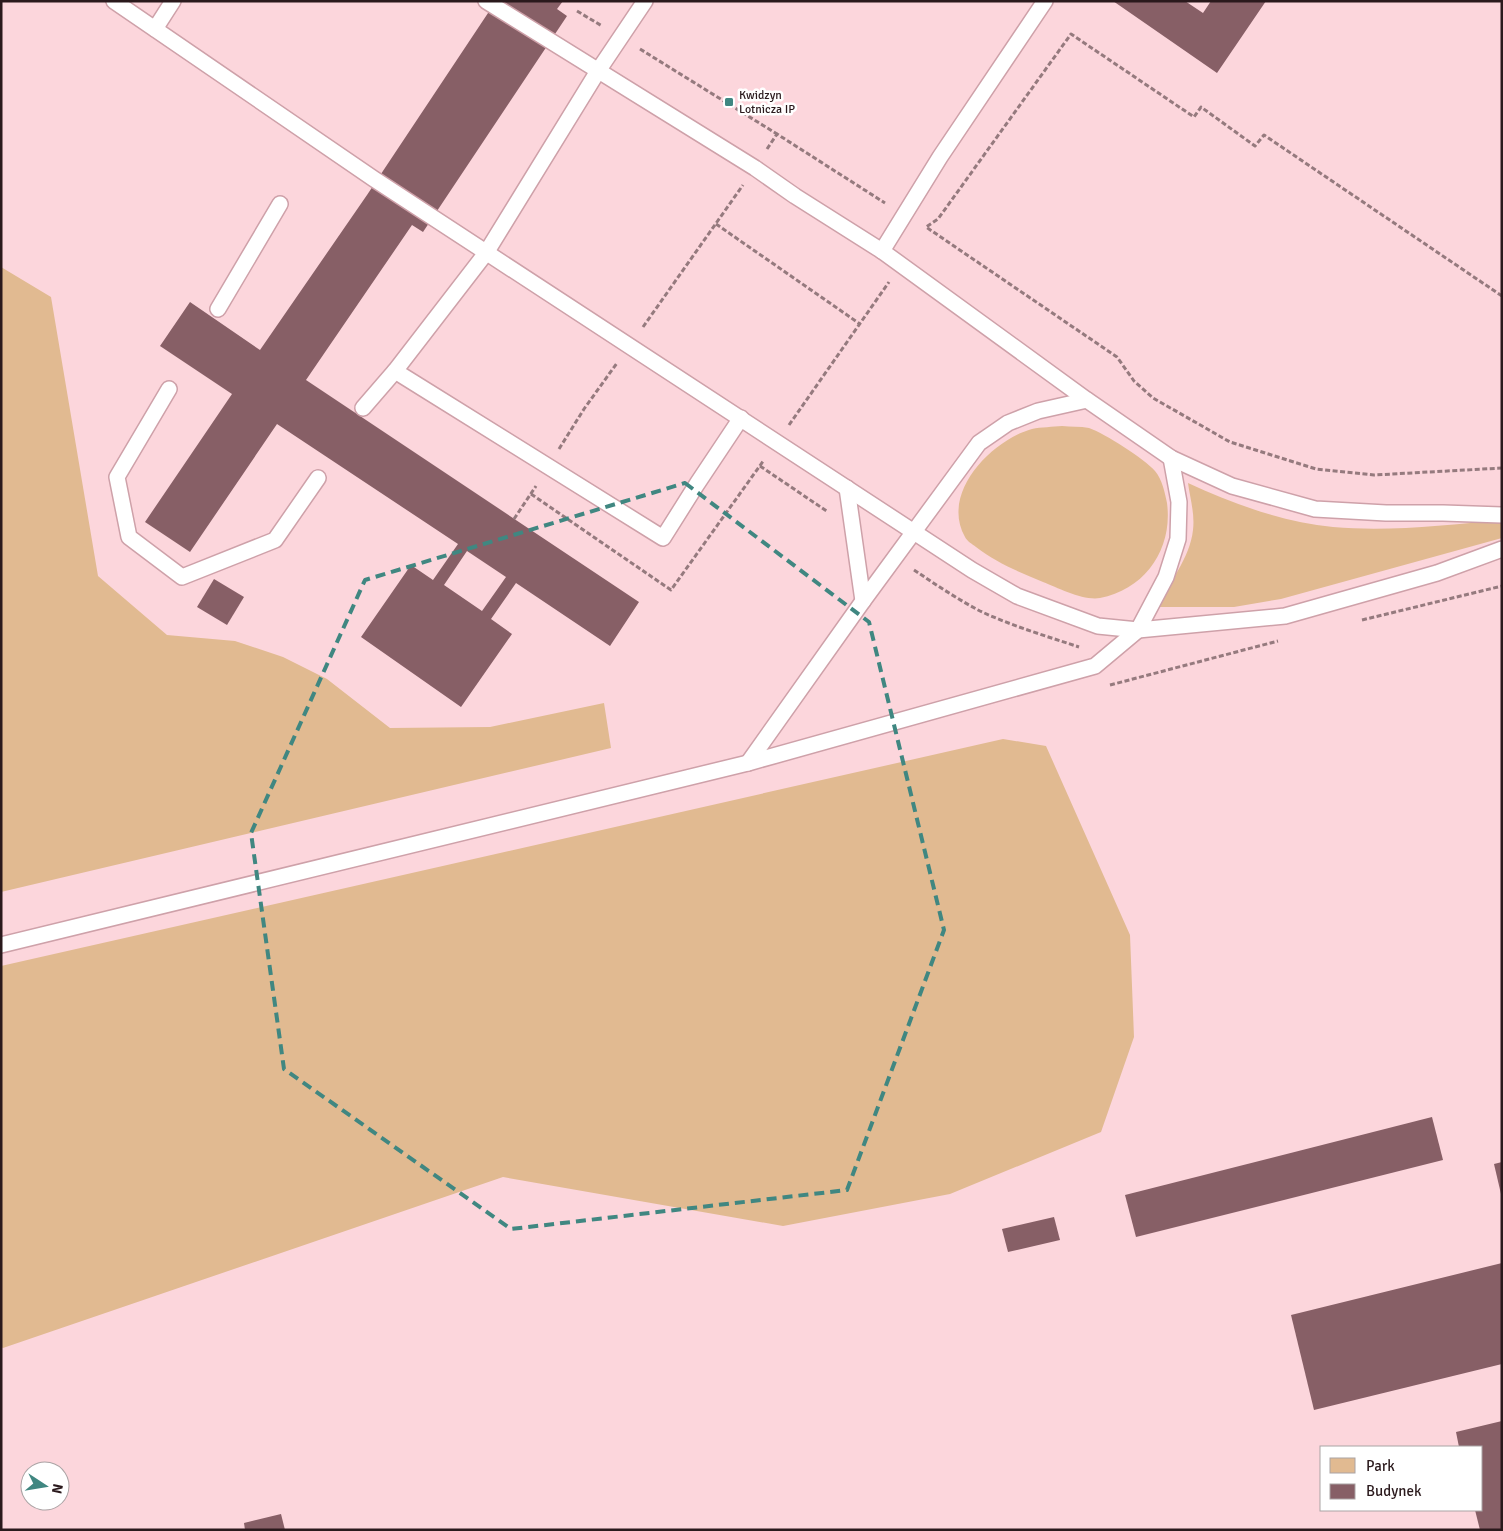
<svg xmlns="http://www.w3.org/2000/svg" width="1503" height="1531" viewBox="0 0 1503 1531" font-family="Signika,sans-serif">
<rect width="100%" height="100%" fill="#fcd6dc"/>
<g fill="#e1ba91">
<path d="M1,267L51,297L98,576L167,635L235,641L283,657L327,679L390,728L490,727L604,703L611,748L1,892Z"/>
<path d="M1062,426C1071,427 1080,426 1089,428C1104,433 1145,459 1155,471C1162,479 1165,493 1167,503C1173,548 1146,589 1100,598C1084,601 1058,588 1043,582C1019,572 997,563 976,547C972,544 967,541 965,537C940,493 992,440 1032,429C1041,427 1053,427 1062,426Z"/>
<path d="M1188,483C1234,504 1282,522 1333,527C1389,532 1446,525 1502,520V538L1281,599L1234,607H1156C1169,583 1190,558 1193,530C1195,514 1190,498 1188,483Z"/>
<path d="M1003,739L1046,746L1130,935L1134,1037L1101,1132L950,1194L783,1226L503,1177L3,1348L1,1347V966Z"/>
</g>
<g fill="#875f66" fill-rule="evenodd">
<path d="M496,1H563L557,9L567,16L423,232L412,225L306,380L639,602L610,646L516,583L491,619L512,634L461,707L361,637L411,565L433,580L458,544L277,424L190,552L145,522L232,394L160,346L190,302L260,350L367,195ZM467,551L506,577L482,611L444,585Z"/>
<path d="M1113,1H1185L1203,13L1211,1H1266L1217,73Z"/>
<path d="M214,579L244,597L227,625L197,607Z"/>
<path d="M1432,1117L1443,1160L1136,1237L1125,1195Z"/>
<path d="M1502,1162V1194H1501L1494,1164Z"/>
<path d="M1054,1217L1060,1240L1008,1252L1002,1229Z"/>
<path d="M1502,1263V1364L1314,1410L1291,1315Z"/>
<path d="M1502,1421V1530H1480L1475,1510H1482V1447H1459L1456,1432Z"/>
<path d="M281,1514L285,1530H245L244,1523Z"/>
</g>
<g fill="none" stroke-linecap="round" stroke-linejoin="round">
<g stroke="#cea1a9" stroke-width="18">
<g id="lane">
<path d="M114,1L374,179L972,570L1017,596L1098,626L1138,630L1285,616L1437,573L1502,549"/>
<path d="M486,1L755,168L795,196L882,251L1087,400L1171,458L1232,486L1315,509L1386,513H1443L1502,515"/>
<path d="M645,1L598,71L486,253L395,371L663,538L697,484L741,418"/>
<path d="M155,29L173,1"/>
<path d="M882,251L940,157L1045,1"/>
<path d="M218,309L280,204"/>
<path d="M169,389L117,477L129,537L182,577L275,540L318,478"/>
<path d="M363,408L395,371"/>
<path d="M847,488L863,601"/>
<path d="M748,763L863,601L979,443L1008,423L1038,411L1087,400"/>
<path d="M1,945L748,763L1095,666L1138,630L1166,577L1178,539L1179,502L1171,458"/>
</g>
</g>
<g stroke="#957a7e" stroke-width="3" stroke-dasharray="5 2.5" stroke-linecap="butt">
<path d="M577,11L602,26"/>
<path d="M640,49L777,134"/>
<path d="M767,149L777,134L885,203"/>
<path d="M716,224L860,324"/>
<path d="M1502,296L1264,135L1255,146L1201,107L1194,117L1071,34L938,219L926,227L1117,357L1134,381L1153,398L1230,442L1316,469L1374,475L1502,468"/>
<path d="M643,327L743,185"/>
<path d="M789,425L889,282"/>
<path d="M559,449L584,409L617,363"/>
<path d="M760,466L828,512"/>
<path d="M531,494L671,590L764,460"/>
<path d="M514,519L536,486"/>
<path d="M914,570C935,584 957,599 980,611C1012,626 1046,636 1079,647"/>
<path d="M1362,620L1502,586"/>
<path d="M1110,685L1278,641"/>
</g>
<use href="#lane" stroke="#fff" stroke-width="15"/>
</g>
<path fill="none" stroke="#408781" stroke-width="4" stroke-dasharray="10 6" stroke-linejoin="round" d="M685,483L869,622L944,930L847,1190L511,1229L284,1069L251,833L365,580Z"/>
<rect fill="#408781" stroke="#fff" stroke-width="2" x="724" y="97" width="10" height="10" rx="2.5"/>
<g text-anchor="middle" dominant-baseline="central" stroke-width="5" stroke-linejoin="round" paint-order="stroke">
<g font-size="12" fill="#2a191c" stroke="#fff" text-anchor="start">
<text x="739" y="95">Kwidzyn<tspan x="739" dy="14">Lotnicza IP</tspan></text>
</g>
</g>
<rect width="1503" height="1531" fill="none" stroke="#2a191c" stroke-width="5"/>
<rect x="1320" y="1446" width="162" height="65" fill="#ffffff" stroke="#aaa3a4"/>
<rect x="1330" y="1458" width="25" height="15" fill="#e1ba91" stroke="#aaa3a4"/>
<text x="1366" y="1471" font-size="15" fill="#2a191c">Park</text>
<rect x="1330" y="1484" width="25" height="15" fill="#875f66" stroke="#aaa3a4"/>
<text x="1366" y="1496" font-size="15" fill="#2a191c">Budynek</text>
<g transform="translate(45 1486) rotate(102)"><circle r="24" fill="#ffffff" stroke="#aaa3a4"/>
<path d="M0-4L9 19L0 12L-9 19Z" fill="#408781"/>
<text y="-8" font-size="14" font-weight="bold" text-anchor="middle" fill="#2a191c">N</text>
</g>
</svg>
